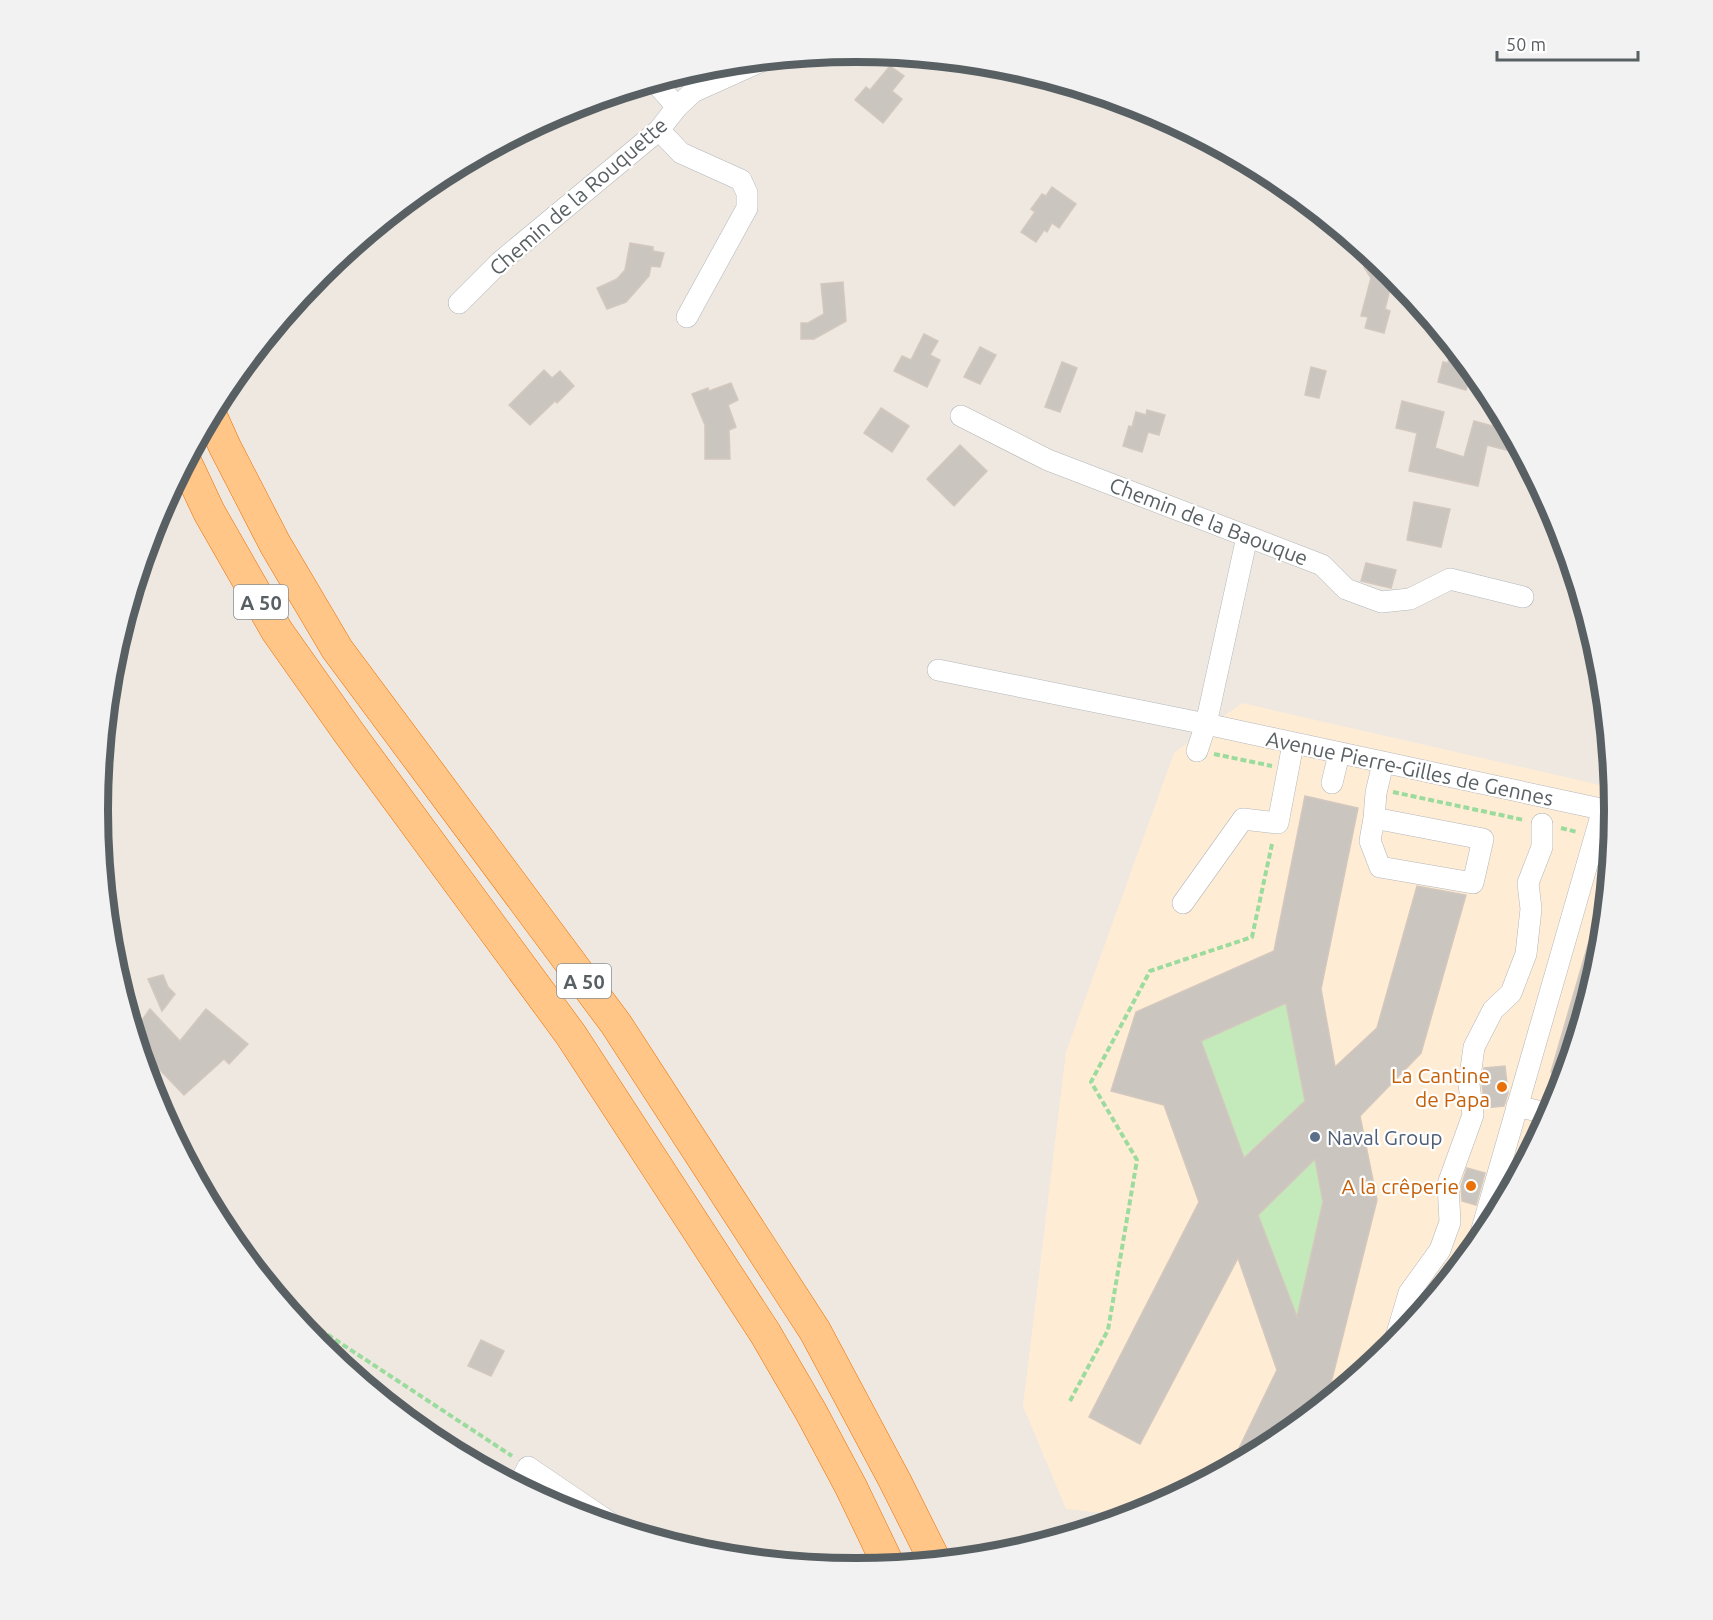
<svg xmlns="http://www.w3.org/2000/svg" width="1713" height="1620" viewBox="0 0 1713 1620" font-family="Ubuntu,sans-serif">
<rect width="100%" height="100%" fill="#eee8e0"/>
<path fill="#ffecd5" d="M1242,703L1613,788L1615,810L1601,958L1558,1101L1487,1232L1393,1347L1278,1441L1147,1511L1130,1516L1066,1509L1023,1406L1066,1052L1174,753Z"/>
<g fill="#c4e9ba">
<path d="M1286,1003L1305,1101L1243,1158L1201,1041Z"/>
<path d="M1315,1159L1323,1202L1297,1317L1258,1215Z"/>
</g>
<g fill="#cbc5bf" stroke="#d3c8be" stroke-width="1.5" fill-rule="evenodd">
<path d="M890,66L904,76L892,91L902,99L883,123L855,100L866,87L870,90Z"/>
<path d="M1052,187L1076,204L1059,228L1052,223L1047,232L1044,230L1036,242L1021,232L1035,212L1031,209L1042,194L1046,196Z"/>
<path d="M630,243L653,247V251L664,253L660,267L651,266L649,276L626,302L607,309L597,288L617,279L625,270Z"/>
<path d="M1377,260L1389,270L1393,277L1385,309L1390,311L1384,333L1365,328L1368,317L1361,316L1371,278L1364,267Z"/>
<path d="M843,282L846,321L814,339H801V323H808L824,314L821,284Z"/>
<path d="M924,334L938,341L930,355L940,360L927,387L894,371L902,356L911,360Z"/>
<path d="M1452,345L1472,369L1466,390L1438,382L1443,362L1448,363Z"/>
<path d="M980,347L996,355L980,384L964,377Z"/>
<path d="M1062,362L1077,368L1060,412L1045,407Z"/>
<path d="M1311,367L1326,371L1319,398L1305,395Z"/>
<path d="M544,370L552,378L560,371L574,386L557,403L555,401L530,425L509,405Z"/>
<path d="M731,383L738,400L728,405L736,427L729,430L730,459H705V425L692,394L708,388L709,391Z"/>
<path d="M1402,401L1444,412L1435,448L1464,457L1474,421L1510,431L1522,454L1487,445L1478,486L1409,471L1417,433L1396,428Z"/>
<path d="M881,408L909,426L892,452L864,433Z"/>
<path d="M1147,410L1165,415L1159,435L1148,432L1142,452L1123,446L1129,426L1132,427L1136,412L1146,415Z"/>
<path d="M960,445L987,471L954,506L927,479Z"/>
<path d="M1414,502L1450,509L1441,547L1407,540Z"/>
<path d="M1366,563L1396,570L1391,588L1361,581Z"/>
<path d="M1305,796L1358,808L1321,989L1335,1067L1377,1028L1417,886L1466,895L1421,1053L1360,1116L1377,1200L1329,1391L1321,1406L1278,1441L1230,1467L1277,1370L1238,1258L1140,1444L1089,1417L1199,1202L1164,1105L1111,1091L1136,1012L1274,951ZM1286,1003L1305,1101L1244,1158L1201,1041ZM1315,1159L1323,1202L1297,1317L1258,1215Z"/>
<path d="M1598,910L1605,911L1601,958L1564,1081L1551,1072Z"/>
<path d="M163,975L168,987L175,994L162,1011L148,979Z"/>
<path d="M126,1003L142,1020L150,1009L180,1041L206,1009L248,1044L229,1064L224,1059L184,1095L140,1049Z"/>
<path d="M1505,1066L1508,1093L1504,1106L1485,1108L1482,1084L1484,1068Z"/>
<path d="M1467,1168L1485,1173L1476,1205L1462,1201L1461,1186Z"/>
<path d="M1446,1264L1456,1271L1430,1302L1423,1296Z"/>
<path d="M481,1340L504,1351L491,1376L468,1366Z"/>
</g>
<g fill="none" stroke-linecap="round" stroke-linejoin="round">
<g stroke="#b2b6ba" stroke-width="22">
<g id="minor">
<path d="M655,82L677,107"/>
<path d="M659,130L681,153L741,180L747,193V208L687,317"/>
<path d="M459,303L500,262L659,130L677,107L693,92L764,60"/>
<path d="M961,416L1048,460L1322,565L1346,589L1381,602L1410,599L1450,579L1523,597"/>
<path d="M1247,537L1206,724L1615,812"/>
<path d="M938,670L1206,724L1197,751"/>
<path d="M1332,783L1339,754"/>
<path d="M1374,818L1370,841L1380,867L1473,883L1483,839L1374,818L1376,793L1383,763"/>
<path d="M1183,903L1243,819L1278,823L1293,744"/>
<path d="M1517,1106L1550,1114"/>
<path d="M1478,1243L1603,809"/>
<path d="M1393,1347L1409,1293L1440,1250L1450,1222L1448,1184L1473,1115L1469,1084L1474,1047L1493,1010L1511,993L1526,954L1531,909L1528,883L1542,847V824"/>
<path d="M518,1486L528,1467L615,1526"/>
</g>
</g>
<g stroke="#ef7000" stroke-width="33">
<g id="highway">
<path d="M211,416L225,447L275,544L337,649L616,1024L815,1331L895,1481L935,1561"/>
<path d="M186,463L209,512L277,631L349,733L571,1035L765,1333L811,1412L851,1487L889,1566"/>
</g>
</g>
<g stroke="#9bdc9e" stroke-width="4" stroke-dasharray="6 3" stroke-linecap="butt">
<path d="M1214,754L1272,766"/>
<path d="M1393,792L1524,820"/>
<path d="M1561,828L1577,832"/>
<path d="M290,1310L512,1456"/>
<path d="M1070,1401L1108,1330L1137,1160L1091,1082L1150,971L1252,937L1272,844"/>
</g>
<use href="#minor" stroke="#fff" stroke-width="21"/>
<use href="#highway" stroke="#ffc687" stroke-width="32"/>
</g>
<g fill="#e8710a" stroke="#fff" stroke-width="2">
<circle cx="1502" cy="1087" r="6"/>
<circle cx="1471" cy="1186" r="6"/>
</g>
<circle fill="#5c6f8a" stroke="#fff" stroke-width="2" cx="1315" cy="1137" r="6"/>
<g text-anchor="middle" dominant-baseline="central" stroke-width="4.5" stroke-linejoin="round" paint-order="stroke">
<g fill="#fff" stroke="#8b9092" stroke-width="1.5">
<rect x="234" y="585" width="54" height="34" rx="4.5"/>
<rect x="557" y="964" width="54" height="34" rx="4.5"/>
</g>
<g font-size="20" font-weight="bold" fill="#596063">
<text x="261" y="602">A 50</text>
<text x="584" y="981">A 50</text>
</g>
<g font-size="21" fill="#596063" stroke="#fff">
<text transform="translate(578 196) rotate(-41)">Chemin de la Rouquette</text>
<text transform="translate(1209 521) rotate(21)">Chemin de la Baouque</text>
<text transform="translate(1410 768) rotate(12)">Avenue Pierre-Gilles de Gennes</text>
</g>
<g font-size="21" fill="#c56008" stroke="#fff" text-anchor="end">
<text x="1490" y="1075">La Cantine<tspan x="1490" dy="24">de Papa</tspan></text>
<text x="1459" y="1186">A la crêperie</text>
</g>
<g font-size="21" fill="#4e5e75" stroke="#fff" text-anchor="start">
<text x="1327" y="1137">Naval Group</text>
</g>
</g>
<path d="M0 0H1713V1620H0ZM108 810a748 748 0 1 1 1496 0a748 748 0 1 1-1496 0Z" fill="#f2f2f3" fill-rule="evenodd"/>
<path fill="none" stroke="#596063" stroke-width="8" d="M108 810a748 748 0 1 1 1496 0a748 748 0 1 1-1496 0Z"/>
<path d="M1497 51v9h141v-9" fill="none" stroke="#596063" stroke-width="3"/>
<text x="1506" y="51" font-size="18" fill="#596063" stroke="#ffffff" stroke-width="4.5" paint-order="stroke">50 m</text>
</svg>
